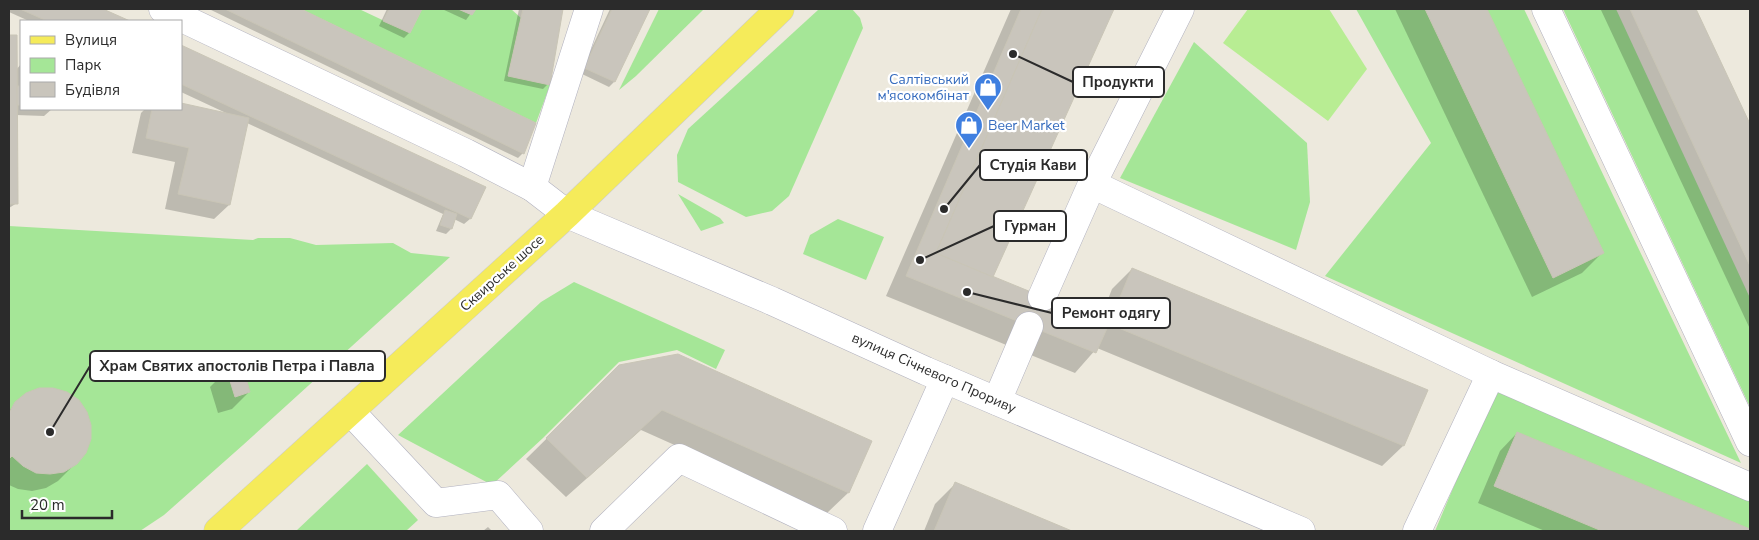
<svg xmlns="http://www.w3.org/2000/svg" width="1759" height="540" viewBox="0 0 1759 540" font-family="'Nunito Sans',sans-serif">
<rect width="100%" height="100%" fill="#ede9dd"/>
<g fill="#a5e697">
<path d="M301,9H359L410,33L422,9H458L472,15L476,9H511L521,18L508,76L550,85L536,123Z"/>
<path d="M659,9H704L636,76L619,90Z"/>
<path d="M823,9H852L860,18L863,28L789,196L772,211L746,217L678,182L677,155L688,129L818,10Z"/>
<path d="M1356,9H1524L1741,463L1325,276L1431,143Z"/>
<path d="M1563,9H1616L1750,298V407Z"/>
<path d="M1194,42L1307,143L1310,202L1296,250L1120,178Z"/>
<path d="M678,194L720,218L724,223L701,231Z"/>
<path d="M838,219L884,237L866,280L803,254L810,235Z"/>
<path d="M9,226L253,240L258,238H290L316,245L393,243L411,253L450,257L243,445L164,515L140,531H9Z"/>
<path d="M574,282L725,350L716,369L677,350L619,362L543,438L492,485L398,435L541,302Z"/>
<path d="M1495,389L1750,496V531H1435Z"/>
<path d="M367,464L418,520L406,531H296Z"/>
</g>
<path fill="#b8ed93" d="M1248,9H1329L1367,69L1328,121L1223,43Z"/>
<g fill="#0003">
<path d="M9,9H100L127,21H29L9,12Z"/>
<path d="M209,9H298L534,124L523,153L518,158Z"/>
<path d="M387,9H420L409,33L404,38L379,26Z"/>
<path d="M442,9H474L466,20Z"/>
<path d="M519,9H562L548,84L543,89L504,81Z"/>
<path d="M610,9H649L614,82L609,87L580,73Z"/>
<path d="M1011,9H1112L991,277L1099,322L1112,289L1132,269L1426,391L1403,446L1382,466L1097,348L1075,373L886,296Z"/>
<path d="M1395,9H1486L1602,253L1582,273L1532,297Z"/>
<path d="M1603,9H1695L1750,127V329L1601,10Z"/>
<path d="M9,36H15L16,70L21,64V109H52L44,116L16,115L17,203L9,208Z"/>
<path d="M181,46L484,187L470,219L464,224L454,219L451,229L446,234L436,231L443,214L247,123L229,205L214,219L165,209L175,162L132,153L141,113L145,109H181L226,113L181,92Z"/>
<path d="M620,366L870,441L848,493L827,513L641,430L566,497L526,459Z"/>
<path d="M227,370L249,392L232,409L218,413L210,387Z"/>
<path d="M16,403L76,463L58,481L46,488L32,491L18,489L9,485V411Z"/>
<path d="M1517,433L1750,531H1545L1478,503L1500,451Z"/>
<path d="M955,484L1068,531H924L935,504Z"/>
<path d="M488,527L492,531H483Z"/>
</g>
<g fill="#c9c5bc" stroke="#c9c5b6">
<path d="M20,9H103L130,21H47Z"/>
<path d="M225,9H301L536,123L524,154Z"/>
<path d="M389,9H422L410,33L383,21Z"/>
<path d="M458,9H476L472,15Z"/>
<path d="M523,9H563L550,85L508,76Z"/>
<path d="M612,9H650L615,82L584,68Z"/>
<path d="M1021,9H1042L936,253L1109,324L1096,353L906,276Z"/>
<path d="M1042,9H1114L993,277L936,253Z"/>
<path d="M1425,9H1487L1604,253L1553,278Z"/>
<path d="M1630,9H1696L1750,124V266Z"/>
<path d="M9,35H17L18,204H9Z"/>
<path d="M181,45L486,187L471,219L181,84Z"/>
<path d="M21,63V105H17V86H20Z"/>
<path d="M181,103L249,118L230,205L178,194L189,148L146,138L152,109H181Z"/>
<path d="M445,210L457,214L452,229L440,225Z"/>
<path d="M1132,268L1428,390L1404,446L1109,324Z"/>
<path d="M678,354L872,441L849,493L662,410L587,478L546,438L619,365Z"/>
<path d="M242,364L250,392L235,397L226,368Z"/>
<path d="M39,388H53L67,392L79,400L87,412L91,425V439L86,453L77,464L64,472L50,474L36,473L23,466L12,456L9,459V413L15,402L26,393Z"/>
<path d="M1517,432L1750,529V531H1602L1494,486Z"/>
<path d="M955,482L1072,531H934Z"/>
</g>
<g fill="none" stroke-linecap="round" stroke-linejoin="round">
<g stroke="#b1b1bf" stroke-width="29">
<g id="minor">
<path d="M163,9L466,153L532,187L567,214L772,301L926,371L1301,531"/>
<path d="M1180,9L1092,184L1491,374L1750,487"/>
<path d="M1546,9L1750,442"/>
<path d="M532,187L589,9"/>
<path d="M1042,297L1092,184"/>
<path d="M997,401L1029,326"/>
<path d="M350,411L436,503L498,495L529,531"/>
<path d="M604,531L679,458L833,531"/>
<path d="M877,531L945,379"/>
<path d="M1417,531L1491,374"/>
</g>
</g>
<g stroke="#ccc" stroke-width="29">
<path id="major" d="M218,531L567,214L780,9"/>
</g>
<use href="#minor" stroke="#fff" stroke-width="28"/>
<use href="#major" stroke="#f5eb5a" stroke-width="28"/>
</g>
<defs>
<g id="shop-pin" transform="scale(1.4375)"><path d="M0 17L-7.5 6A9.5 9.5 0 1 1 7.5 6Z" fill="#3f7fe0" stroke="#fff"/><path d="M-5-2.5h2.3a2.7 3.5 0 0 1 5.4 0H5L5.5 6h-11ZM-1.5-2.5h3a1.5 2.3 0 0 0-3 0Z" fill="#fff"/></g>
</defs>
<g fill-rule="evenodd">
<use href="#shop-pin" x="988" y="87"/>
<use href="#shop-pin" x="969" y="125"/>
</g>
<g text-anchor="middle" dominant-baseline="central" stroke-width="4.5" stroke-linejoin="round" paint-order="stroke">
<g font-size="14" fill="#366cbe" stroke="#fff" text-anchor="end">
<text x="969" y="79">Салтівський<tspan x="969" dy="16">м'ясокомбінат</tspan></text>
<text x="988" y="125" text-anchor="start">Beer Market</text>
</g>
<g font-size="14" fill="#2b2b2b" stroke="#fff">
<text transform="translate(502 273) rotate(-42)">Сквирське шосе</text>
<text transform="translate(934 373) rotate(24)">вулиця Січневого Прориву</text>
</g>
</g>
<path fill="none" stroke="#2b2b2b" stroke-width="2" d="M1013 54L1073 82M944 209L980 165M920 260L994 226M967 292L1052 313M50 432L90 366"/>
<g fill="#2b2b2b" stroke="#fff" stroke-width="2">
<circle cx="1013" cy="54" r="5"/>
<circle cx="944" cy="209" r="5"/>
<circle cx="920" cy="260" r="5"/>
<circle cx="967" cy="292" r="5"/>
<circle cx="50" cy="432" r="5"/>
</g>
<g fill="#fff" stroke="#2b2b2b" stroke-width="2">
<rect x="1073" y="67" width="91" height="30" rx="5"/>
<rect x="980" y="150" width="107" height="30" rx="5"/>
<rect x="994" y="211" width="72" height="30" rx="5"/>
<rect x="1052" y="298" width="118" height="30" rx="5"/>
<rect x="90" y="351" width="295" height="30" rx="5"/>
</g>
<g font-size="15" text-anchor="middle" font-weight="bold" fill="#2b2b2b">
<text x="1118" y="87">Продукти</text>
<text x="1033" y="170">Студія Кави</text>
<text x="1030" y="231">Гурман</text>
<text x="1111" y="318">Ремонт одягу</text>
<text x="237" y="371">Храм Святих апостолів Петра і Павла</text>
</g>
<rect width="1759" height="540" fill="none" stroke="#2b2b2b" stroke-width="20"/>
<rect x="20" y="20" width="162" height="90" fill="#ffffff" stroke="#aaaaaa"/>
<rect x="30" y="36" width="25" height="8" fill="#f5eb5a" stroke="#aaaaaa"/>
<text x="65" y="45" font-size="15" fill="#2b2b2b">Вулиця</text>
<rect x="30" y="58" width="25" height="15" fill="#a5e697" stroke="#aaaaaa"/>
<text x="65" y="70" font-size="15" fill="#2b2b2b">Парк</text>
<rect x="30" y="82" width="25" height="15" fill="#c9c5bc" stroke="#aaaaaa"/>
<text x="65" y="95" font-size="15" fill="#2b2b2b">Будівля</text>
<path d="M22 510v8h90v-8" fill="none" stroke="#2b2b2b" stroke-width="2.5"/>
<text x="30" y="510" font-size="15" fill="#2b2b2b" stroke="#ffffff" stroke-width="4" paint-order="stroke">20 m</text>
</svg>
